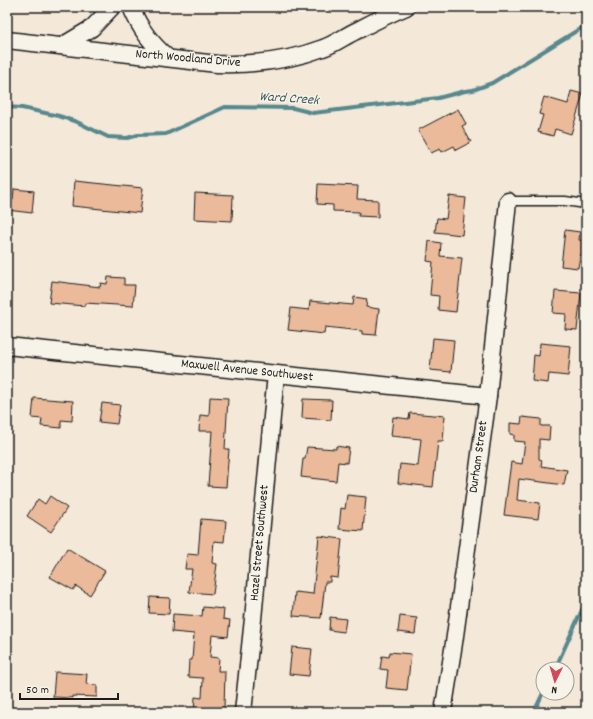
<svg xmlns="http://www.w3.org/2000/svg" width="593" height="719" viewBox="0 0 593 719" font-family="Dekko,sans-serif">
<rect width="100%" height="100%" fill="#f4e8d8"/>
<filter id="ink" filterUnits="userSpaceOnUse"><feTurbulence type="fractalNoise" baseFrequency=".025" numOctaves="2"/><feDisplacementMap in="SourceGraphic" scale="8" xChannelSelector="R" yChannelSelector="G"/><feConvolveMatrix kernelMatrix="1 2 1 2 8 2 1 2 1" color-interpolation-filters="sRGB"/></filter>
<g filter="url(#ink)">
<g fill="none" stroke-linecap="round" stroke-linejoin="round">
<g stroke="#57888d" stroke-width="4">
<path d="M7,107L22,108L59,116L77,122L108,137L127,138L138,135L166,134L225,107L293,108L313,113L438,98L465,91L473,90L492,83L586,25"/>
<path d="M555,669L586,601"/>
<path d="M534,712L543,693"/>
</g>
</g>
<g fill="#eaba9a" stroke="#1c1c1c">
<path d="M571,91L583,94L571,134L555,129L553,136L538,132L543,115L539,114L544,97L568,104Z"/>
<path d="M458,109L466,124L462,126L471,142L456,150L454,146L442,152L440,149L431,153L418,130Z"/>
<path d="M74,181L143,188L140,213L72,206Z"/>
<path d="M318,184L358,186L357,199L378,200V217L358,216L359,212L333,211V205L317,204Z"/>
<path d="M14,189L34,191L32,213L7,210V199L13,200Z"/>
<path d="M195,193L233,195L232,221L194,219Z"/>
<path d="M449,196L466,198L462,235L435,232L437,218L446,219Z"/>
<path d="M565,230L580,232L579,240L586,241V256L580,255L578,268L561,266Z"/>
<path d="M429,241L441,243L440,256L462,258L456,312L438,310L439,296L430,295L433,262L427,261Z"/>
<path d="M108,277L124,278V285H135L133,306L85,303V306L49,303L52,281L100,287L101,283L107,284Z"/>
<path d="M555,291L581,293L577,330L565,329L566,314L553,313Z"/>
<path d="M354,297L367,299L366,307L379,309L376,335L362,334V331L325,327L324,334L288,330L291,308L309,310L310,301L353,305Z"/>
<path d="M433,338L454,340L451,372L430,370Z"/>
<path d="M540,343L571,346L568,376L549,374L548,383L532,381L534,355L539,356Z"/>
<path d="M210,397L228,398L225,449H229L226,487L208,486L212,431H199L200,415L209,416Z"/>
<path d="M34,398L73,401L72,421L61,420V428L41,426L42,419L32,418Z"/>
<path d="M303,399L332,400L331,420L302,418Z"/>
<path d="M102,403L120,405L117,424L99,422Z"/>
<path d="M410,413L445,416L443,441H438L433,487L398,483L400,464L418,466L421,439L391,436L393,417L409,419Z"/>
<path d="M522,417L541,419V426H550L549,440L539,439V459L542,460L541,466L567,470L564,485L519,479L517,500L540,503L538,519L504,515L511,462L522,464L525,442L514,441V435L510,434V423L521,424Z"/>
<path d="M336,446L349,448L347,463L338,462L336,481L301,477L303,459H305L307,447L336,449Z"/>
<path d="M347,495L366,497L363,531L339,529L341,508L345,509Z"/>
<path d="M50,496L67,508L51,532L27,516L38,499L45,504Z"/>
<path d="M201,519L226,521L224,542L214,541L212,563L217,564L213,594L189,592L192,569H185L187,554L198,555Z"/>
<path d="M319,536L342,539L338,578L330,577V582H325L321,618L293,616L295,592L313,594Z"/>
<path d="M67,548L105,571L90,595L76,586L73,590L50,577Z"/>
<path d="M150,597L170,598L169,614L149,613Z"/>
<path d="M203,607L224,609L223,619L230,620L228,637L212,635L210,657L219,658L218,671H225L224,708H221V712H194L195,697L202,698L203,678L188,677L189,660H192L194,634L172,632L173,614L202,616Z"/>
<path d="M400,616L417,618L415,634L398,632Z"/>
<path d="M330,617L346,619L344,632L329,630Z"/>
<path d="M292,647L312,649L309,676L289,674Z"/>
<path d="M390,652L411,654L407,690L386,688L388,670L380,669L382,656L389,657Z"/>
<path d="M55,672L87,674L86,684L97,685V697L72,696V698L53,697Z"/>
</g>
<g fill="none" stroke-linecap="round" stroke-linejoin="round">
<g stroke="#1c1c1c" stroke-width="11">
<path id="service" d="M508,201H565L586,204"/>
</g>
<g stroke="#1c1c1c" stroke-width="19">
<g id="minor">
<path d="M131,7C140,29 150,42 168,58"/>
<path d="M7,40L217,64C253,65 289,61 323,48C335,44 345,36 356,31C373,22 389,14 406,7"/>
<path d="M62,46L92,28L112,7"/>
<path d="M7,346L488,396"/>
<path d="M243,712L253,619L276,374"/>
<path d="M443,712L454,643L488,396L508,201"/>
</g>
</g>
<use href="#service" stroke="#f7f3e8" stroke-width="8"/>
<use href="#minor" stroke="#f7f3e8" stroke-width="16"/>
</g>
</g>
<g text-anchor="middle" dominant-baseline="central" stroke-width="3" stroke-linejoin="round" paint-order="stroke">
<g font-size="13" fill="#1c1c1c" stroke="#f7f3e8">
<text transform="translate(188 59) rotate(5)">North Woodland Drive</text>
<text transform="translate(247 371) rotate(6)">Maxwell Avenue Southwest</text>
<text transform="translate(479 457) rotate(-82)">Durham Street</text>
<text transform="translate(260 543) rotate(-85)">Hazel Street Southwest</text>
</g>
<g font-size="14" font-style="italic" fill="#3f5b5e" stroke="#f7f3e8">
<text transform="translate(289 99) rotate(4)">Ward Creek</text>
</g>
</g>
<rect width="593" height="719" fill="none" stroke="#f7f3e8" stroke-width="24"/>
<rect x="12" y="12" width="569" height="695" fill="none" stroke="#1c1c1c" stroke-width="1.5" filter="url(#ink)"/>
<g transform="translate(555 681) rotate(185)"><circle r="19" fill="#f7f3e8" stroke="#9f9d96"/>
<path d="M0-3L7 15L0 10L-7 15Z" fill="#d1495b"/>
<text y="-6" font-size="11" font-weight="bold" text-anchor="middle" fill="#1c1c1c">N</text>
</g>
<path d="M20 693v6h98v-6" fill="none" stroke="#1c1c1c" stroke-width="2"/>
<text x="26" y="693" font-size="12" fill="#1c1c1c" stroke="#f7f3e8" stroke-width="3" paint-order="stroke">50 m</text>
</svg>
